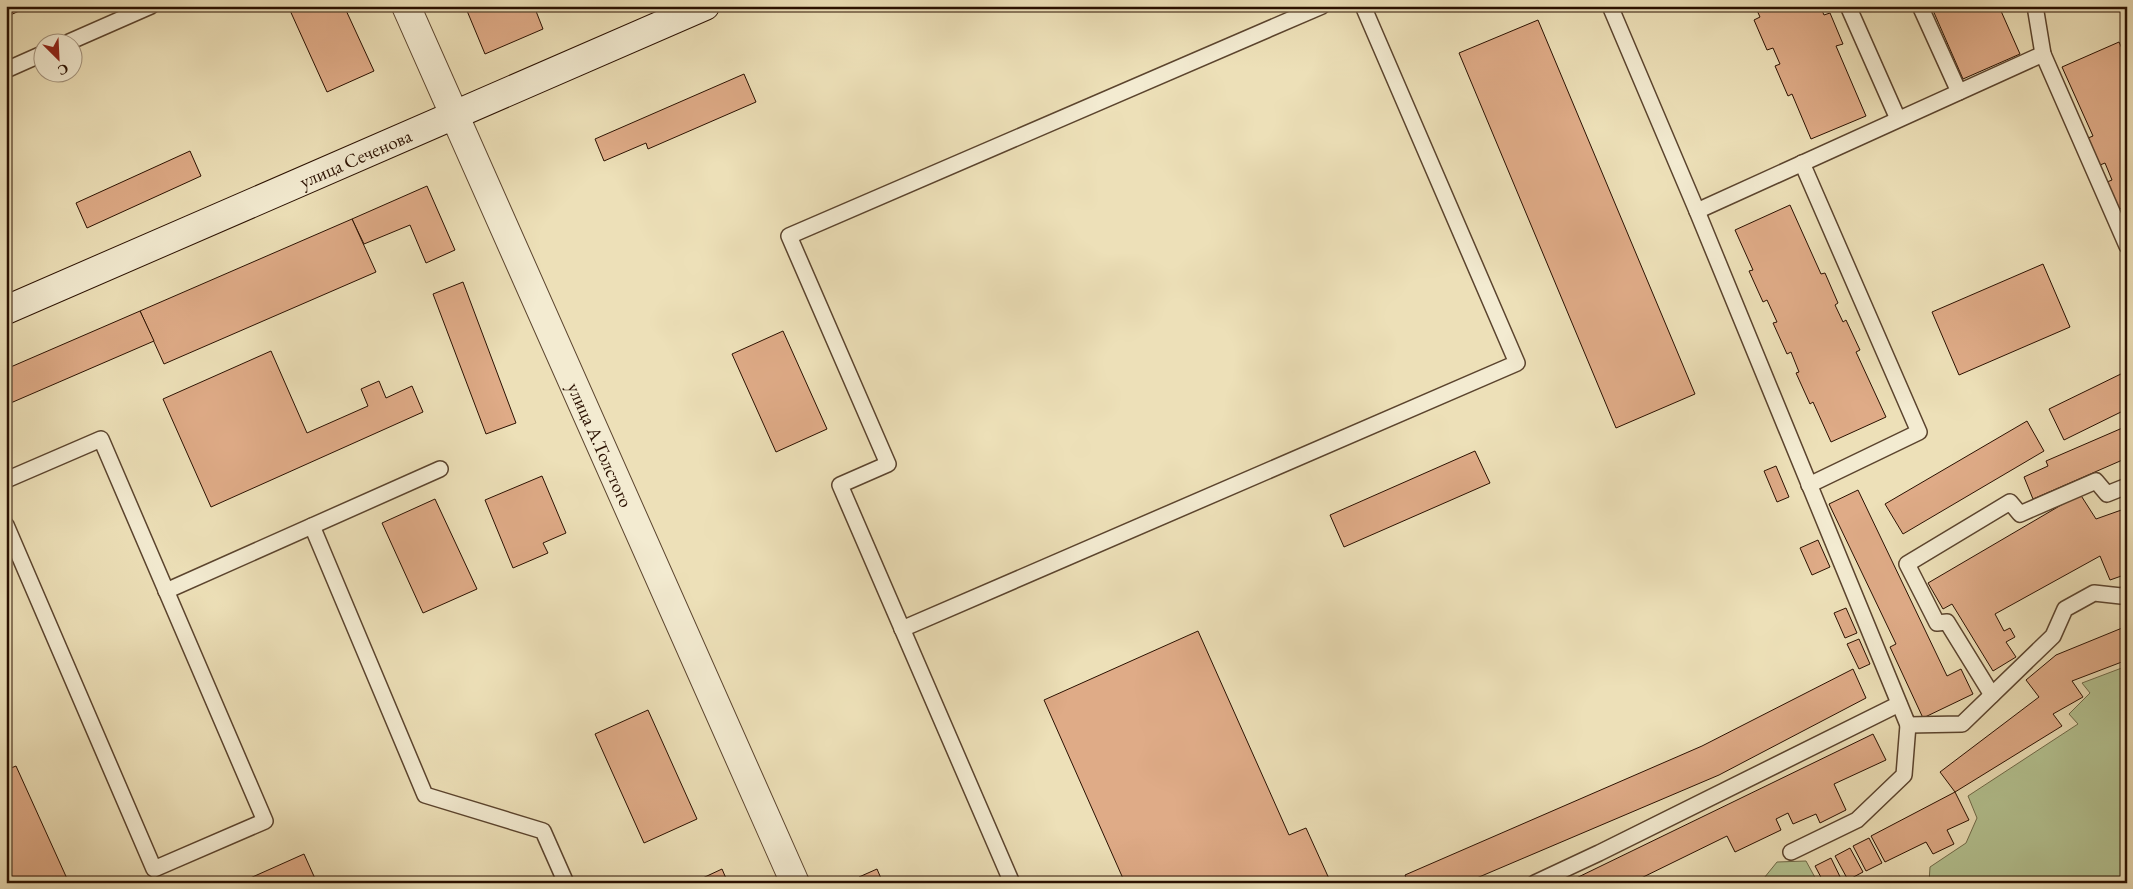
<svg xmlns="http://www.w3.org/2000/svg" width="2133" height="889" viewBox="0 0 2133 889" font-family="'EB Garamond',serif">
<rect width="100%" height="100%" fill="#ede0b8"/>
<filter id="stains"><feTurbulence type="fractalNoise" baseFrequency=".004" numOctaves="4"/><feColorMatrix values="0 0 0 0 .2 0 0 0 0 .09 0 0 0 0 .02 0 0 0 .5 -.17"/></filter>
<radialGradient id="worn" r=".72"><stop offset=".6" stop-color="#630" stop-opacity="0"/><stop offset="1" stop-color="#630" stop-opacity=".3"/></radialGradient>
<g fill="#b4c392" stroke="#6f6a49">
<path d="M2127,666V883H1929L1930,867L1966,843L1977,818L1968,796L2078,724L2069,714L2090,693L2082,683Z"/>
<path d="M1806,861L1818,883H1760L1777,862Z"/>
</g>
<g fill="#dfab87" stroke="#2a1000">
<path d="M6,6H30L6,17Z"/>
<path d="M288,6H344L374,71L327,92Z"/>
<path d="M465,6H534L543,29L485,54Z"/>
<path d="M1755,6H1820L1824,15L1830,13L1843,44L1836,46L1866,116L1811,139L1792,94L1788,96L1775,66L1780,64L1773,48L1767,50L1754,20L1760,17Z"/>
<path d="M1926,6H2004L2005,9L2001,11L2020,54L1963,79L1932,8L1927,10Z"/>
<path d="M1538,20L1695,394L1616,428L1459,53Z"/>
<path d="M2119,42L2127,59V214L2124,207L2119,209L2107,182L2112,180L2105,163L2100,165L2088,138L2093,136L2062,67Z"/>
<path d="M744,74L756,102L648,149L646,143L604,161L595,139Z"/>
<path d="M190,151L201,176L87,228L76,203Z"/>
<path d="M427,186L455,250L426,263L410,225L364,244L352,219Z"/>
<path d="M1790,205L1821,274L1825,273L1838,303L1835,305L1843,322L1846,320L1860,350L1856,352L1886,417L1831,442L1813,402L1810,404L1796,373L1799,372L1791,352L1787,354L1773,323L1777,322L1767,300L1763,302L1749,271L1753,270L1735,230Z"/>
<path d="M352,219L376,272L164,364L140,311Z"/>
<path d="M2043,264L2070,327L1959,375L1932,312Z"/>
<path d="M463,282L516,423L486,434L433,294Z"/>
<path d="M140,311L154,341L6,405V369Z"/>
<path d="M783,331L827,429L776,452L732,354Z"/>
<path d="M271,351L307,433L368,406L361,389L379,381L386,398L412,386L423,412L211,507L163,399Z"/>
<path d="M2127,371V409L2064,440L2049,409Z"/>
<path d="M2027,421L2044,451L1903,534L1885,504Z"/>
<path d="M2127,426V458L2033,499L2024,477L2048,466L2046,461Z"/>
<path d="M1475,451L1490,483L1344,547L1330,515Z"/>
<path d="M1776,466L1789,497L1777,502L1764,471Z"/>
<path d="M542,476L566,533L543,543L548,553L513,568L485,500Z"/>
<path d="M1858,490L1947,676L1961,669L1973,694L1923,718L1890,647L1896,644L1829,504Z"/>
<path d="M2080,494L2096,519L2127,508V574L2110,580L2100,556L1995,614L2004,631L2010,628L2015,637L2006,642L2016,657L1993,671L1952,604L1943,609L1928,583Z"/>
<path d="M435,499L477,589L423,613L382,523Z"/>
<path d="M1818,540L1830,567L1812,575L1800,548Z"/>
<path d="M1846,608L1857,633L1845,638L1834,613Z"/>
<path d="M2127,626V660L2072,681L2083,697L2053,714L2062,726L1955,792L1940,772L2039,697L2026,680L2056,655Z"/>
<path d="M1198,631L1289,835L1306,828L1331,883H1125L1044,700Z"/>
<path d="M1859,639L1870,664L1859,669L1847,644Z"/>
<path d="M1853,669L1866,698L1719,775L1465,883H1408L1405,875L1702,746Z"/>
<path d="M648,710L697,819L644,843L595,734Z"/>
<path d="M1873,734L1886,760L1834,784L1846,810L1820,823L1816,814L1793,824L1788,813L1776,819L1781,830L1735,852L1727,836L1631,883H1566Z"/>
<path d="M16,766L69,883H6V770Z"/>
<path d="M1955,792L1969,820L1947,830L1954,844L1933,854L1926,842L1885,862L1871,836Z"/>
<path d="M1869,838L1882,863L1866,871L1853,846Z"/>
<path d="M1850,848L1863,872L1848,880L1835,856Z"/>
<path d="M304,854L317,883H239Z"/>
<path d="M1831,858L1843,883H1824L1815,866Z"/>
<path d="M722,869L728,883H692Z"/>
<path d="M877,869L883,883H861L859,877Z"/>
</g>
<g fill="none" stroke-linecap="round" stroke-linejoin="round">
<g stroke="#5b442e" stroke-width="18">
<g id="lane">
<path d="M1610,6L1697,211L1908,725L1962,724L2053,636L2065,609L2094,593L2121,596L2127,594"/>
<path d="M1848,6L1898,119"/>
<path d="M1920,6L1959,92"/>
<path d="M2035,6L2043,54L2127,246"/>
<path d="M69,42L151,6"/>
<path d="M6,70L42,54"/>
<path d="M1802,163L1919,432L1809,485"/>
<path d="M1697,211L2043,54"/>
<path d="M6,480L101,439L265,821L154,869L6,525"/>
<path d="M312,526L425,795L543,831L566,883"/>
<path d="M166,591L440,469"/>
<path d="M902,629L1517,363L1363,6"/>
<path d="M1992,695L1947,622L1937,623L1907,564L2010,502L2020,514L2096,481L2107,494L2127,486"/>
<path d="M1791,852L1857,820L1904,775L1908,725"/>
<path d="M1012,883L840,485L888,464L789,236L1322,6"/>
<path d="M1535,883L1599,853L1899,704"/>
</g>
</g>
<g stroke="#5b442e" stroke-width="30">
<g id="street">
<path id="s1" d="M406,6L795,883"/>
</g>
</g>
<g stroke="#2a1000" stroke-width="30">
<g id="secondary">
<path id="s2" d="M6,310L705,6"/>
</g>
</g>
<use href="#lane" stroke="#f3ebd1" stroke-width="15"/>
<use href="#street" stroke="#f3ebd1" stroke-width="28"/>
<use href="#secondary" stroke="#f3ebd1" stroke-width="28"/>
</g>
<g text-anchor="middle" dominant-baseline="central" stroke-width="5" stroke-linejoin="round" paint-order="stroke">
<g font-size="19" fill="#2a1000" stroke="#f3ebd1">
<text stroke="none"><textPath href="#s2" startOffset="381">улица Сеченова</textPath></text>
<text stroke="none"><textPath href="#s1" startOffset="480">улица А.Толстого</textPath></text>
</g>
</g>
<rect width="2133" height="889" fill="none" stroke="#ede0b8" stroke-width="25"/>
<rect x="8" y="8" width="2118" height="874" fill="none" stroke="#2a1000" stroke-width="2.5"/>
<rect x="12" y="12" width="2108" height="864" fill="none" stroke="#2a1000"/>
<g transform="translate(58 58) rotate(156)"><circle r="24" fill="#f3ebd1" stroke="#a3937d"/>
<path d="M0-4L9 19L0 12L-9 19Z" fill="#8f2418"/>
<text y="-8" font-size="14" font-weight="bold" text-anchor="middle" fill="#2a1000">С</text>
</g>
<rect width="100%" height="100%" filter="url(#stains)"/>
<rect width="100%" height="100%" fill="url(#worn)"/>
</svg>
